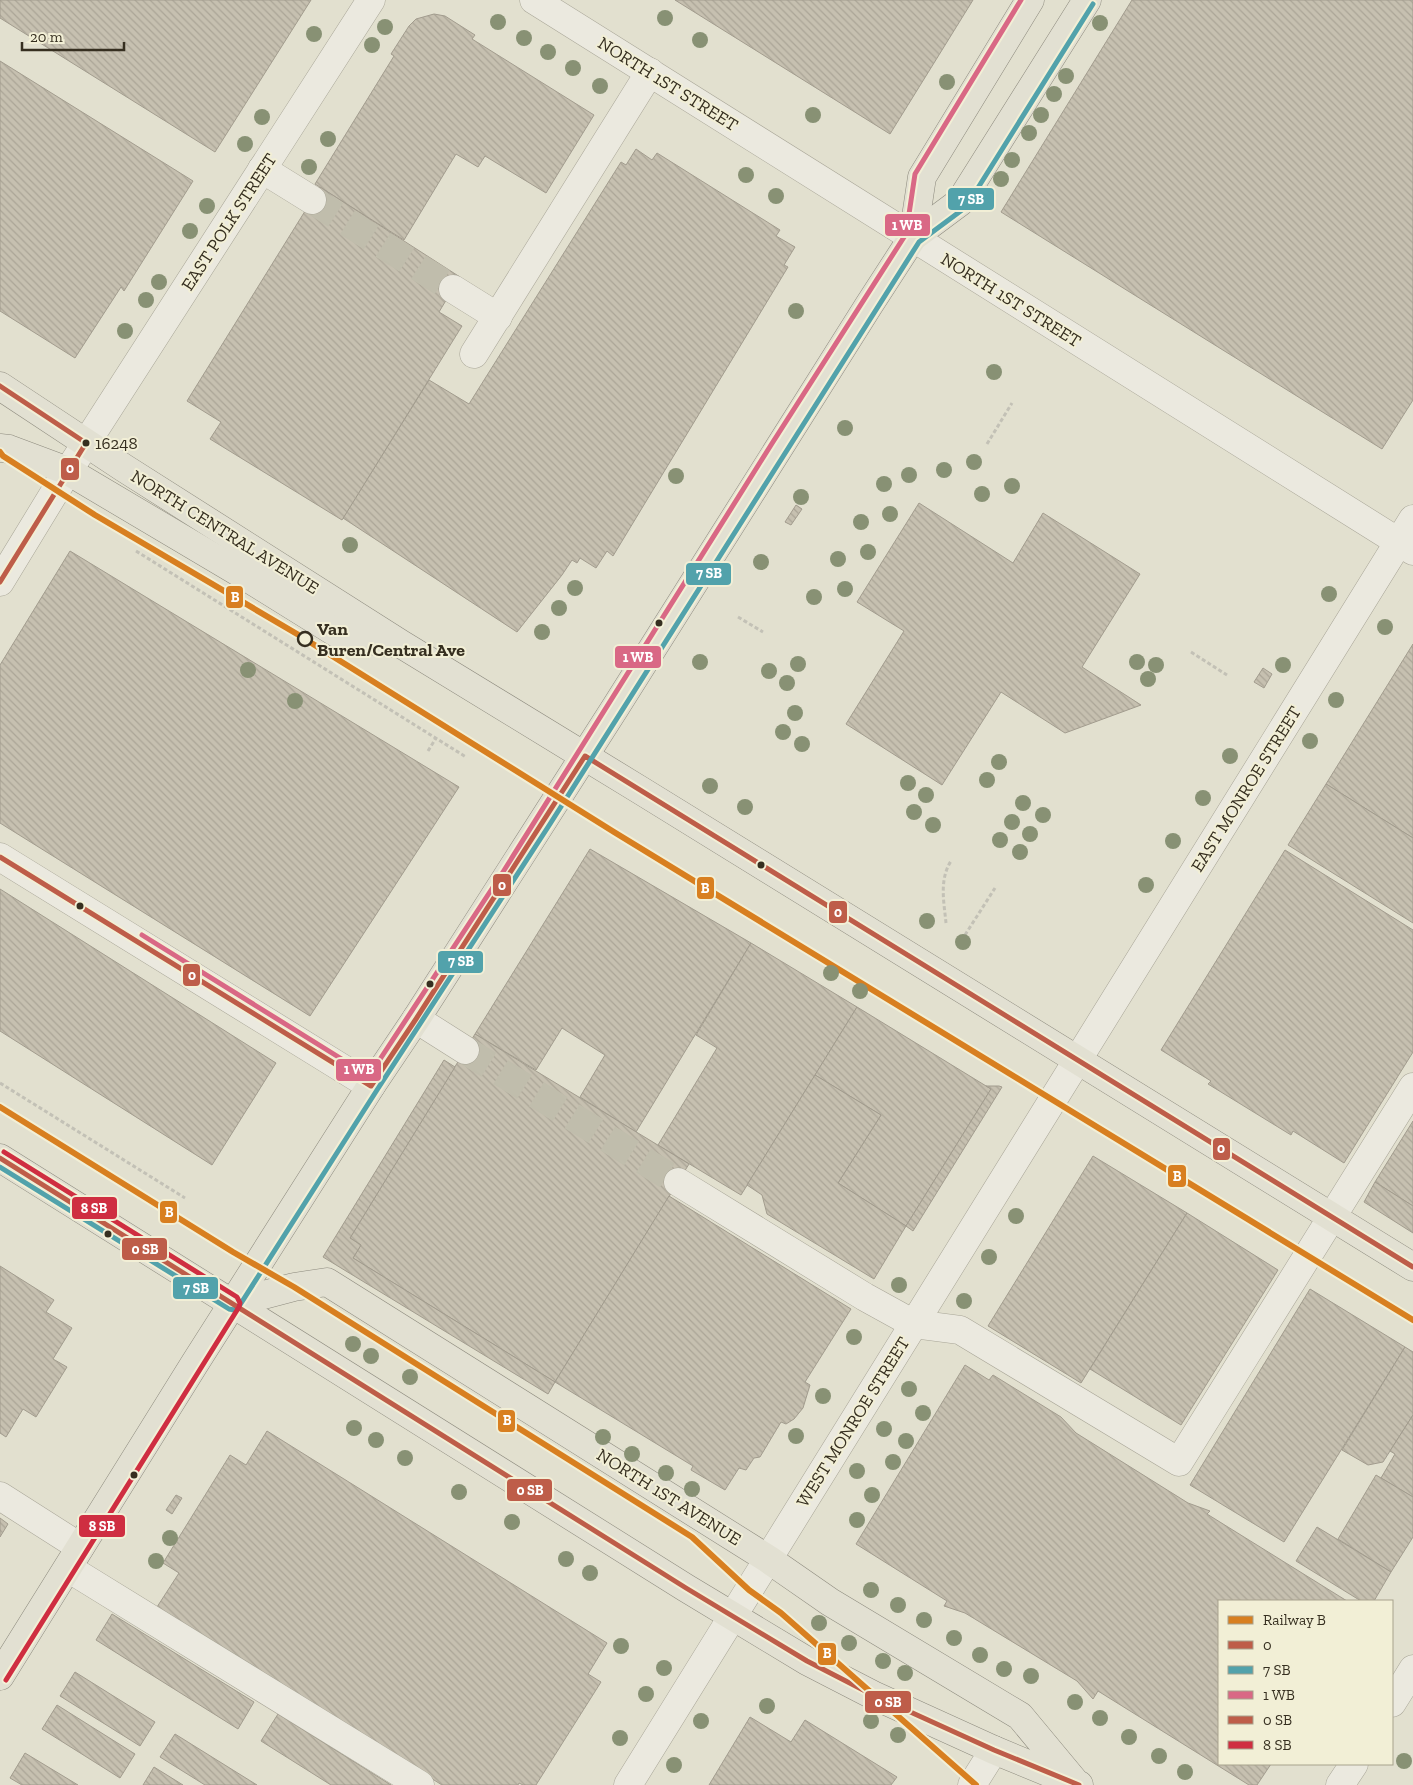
<svg xmlns="http://www.w3.org/2000/svg" width="1413" height="1785" viewBox="0 0 1413 1785" font-family="'Zilla Slab',serif">
<defs>
<pattern id="building-back-hatch" width="6" height="6" patternUnits="userSpaceOnUse" patternTransform="scale(1.25)"><rect width="6" height="6" fill="#c6c0b0"/><path d="M-1 5l2 2M0 0l6 6M5-1l2 2" fill="none" stroke="#aba597"/></pattern>
</defs>
<rect width="100%" height="100%" fill="#e2e0cf"/>
<g fill="url(#building-back-hatch)" stroke="#a29c8e">
<path d="M0,0H311L215,152L0,18Z"/>
<path d="M675,0H973L890,134Z"/>
<path d="M1132,0H1413V400L1382,449L1001,212Z"/>
<path d="M434,14L445,16L475,35L472,39L594,115L546,193L485,156L478,167L456,154L404,240L315,184L394,56L391,54L409,26L416,19Z"/>
<path d="M0,61L193,181L124,291L121,287L75,358L0,311Z"/>
<path d="M636,149L652,160L657,153L780,230L776,236L795,247L784,265L788,267L613,556L607,551L596,568L580,558L577,563L572,560L562,575L517,632L343,518L429,380L469,404L621,162L626,165Z"/>
<path d="M320,187L460,277L439,312L462,326L342,520L210,439L221,422L187,401Z"/>
<path d="M919,503L1013,563L1043,513L1140,574L1082,667L1141,705L1065,733L1001,692L942,785L846,724L904,631L857,602Z"/>
<path d="M796,505L802,509L791,525L785,522Z"/>
<path d="M70,551L459,787L310,1016L0,823V665Z"/>
<path d="M1413,644V838L1326,784Z"/>
<path d="M1263,668L1272,674L1264,688L1254,682Z"/>
<path d="M1326,784L1413,838V923L1288,845Z"/>
<path d="M590,849L751,943L636,1132L580,1097L605,1055L562,1028L536,1070L475,1034Z"/>
<path d="M1285,850L1413,930V1052L1344,1163L1293,1131L1291,1135L1208,1084L1211,1081L1161,1050Z"/>
<path d="M0,889L276,1063L212,1165L0,1031Z"/>
<path d="M751,943L857,1007L741,1195L658,1145L717,1048L696,1035Z"/>
<path d="M857,1007L991,1089L906,1226L838,1183L881,1115L815,1075Z"/>
<path d="M475,1034L689,1164L555,1382L353,1258L361,1245L350,1238Z"/>
<path d="M444,1060L455,1067L350,1238L361,1245L353,1258L555,1382L548,1394L323,1257Z"/>
<path d="M815,1075L881,1115L838,1183L906,1226L874,1279L767,1214L762,1195L747,1185Z"/>
<path d="M986,1086H999L1002,1087L913,1231L906,1226L991,1089Z"/>
<path d="M1413,1121V1206L1375,1182Z"/>
<path d="M1093,1156L1187,1213L1081,1383L988,1326Z"/>
<path d="M1375,1182L1413,1206V1233L1364,1202Z"/>
<path d="M669,1196L851,1309L805,1382L810,1385L803,1408L794,1419L786,1424L781,1422L760,1457L754,1458L746,1470L739,1468L725,1490L691,1470L693,1466L555,1382Z"/>
<path d="M1187,1213L1278,1270L1181,1425L1090,1369Z"/>
<path d="M0,1266L54,1300L46,1312L72,1328L53,1359L67,1367L36,1417L23,1409L6,1437L0,1433Z"/>
<path d="M1310,1289L1405,1347L1284,1542L1190,1485Z"/>
<path d="M1405,1347L1413,1352V1415L1383,1462L1368,1465L1342,1450Z"/>
<path d="M965,1365L989,1380L993,1375L1061,1417L1076,1433L1188,1503L1210,1511L1207,1514L1347,1601H1219V1764H1271L1257,1785H1249L1098,1691L1093,1699L1077,1681L965,1613L944,1606L947,1601L856,1544Z"/>
<path d="M1413,1415V1497L1381,1478L1395,1454L1390,1451Z"/>
<path d="M267,1431L607,1643L588,1674L601,1682L536,1785H523L519,1783L518,1785H442L157,1607L179,1573L163,1563L230,1455L246,1465Z"/>
<path d="M1376,1475L1413,1497V1537L1391,1572L1338,1539Z"/>
<path d="M176,1495L182,1498L172,1514L166,1510Z"/>
<path d="M0,1518L8,1524L0,1537Z"/>
<path d="M1317,1527L1391,1572L1374,1601H1361L1296,1561Z"/>
<path d="M112,1614L254,1702L238,1729L96,1640Z"/>
<path d="M75,1672L155,1722L140,1746L60,1696Z"/>
<path d="M57,1705L135,1754L120,1778L42,1729Z"/>
<path d="M278,1714L391,1785H331L261,1741Z"/>
<path d="M750,1717L791,1742L805,1720L897,1777L891,1785H709Z"/>
<path d="M175,1734L257,1785H205L160,1757Z"/>
<path d="M25,1753L78,1785H22L10,1778Z"/>
<path d="M154,1767L183,1785H143Z"/>
</g>
<g fill="none" stroke-linecap="round" stroke-linejoin="round">
<g stroke="#c0bdac" stroke-width="28" stroke-dasharray="28 14" stroke-linecap="butt">
<path d="M312,200L453,289"/>
<path d="M465,1050L678,1182"/>
</g>
<g stroke="#a8a597" stroke-width="29">
<g id="minor">
<path d="M534,0L1413,551"/>
<path d="M262,169L312,200"/>
<path d="M453,289L498,317"/>
<path d="M474,354L650,72"/>
<path d="M0,582L56,490L371,0"/>
<path d="M0,857L371,1086"/>
<path d="M416,1019L465,1050"/>
<path d="M678,1182L865,1297L914,1324L960,1330L1179,1462L1413,1087"/>
<path d="M0,1496L80,1547"/>
<path d="M68,1568L420,1785"/>
<path d="M1392,1703L1413,1669"/>
<path d="M628,1785L1413,519"/>
<path d="M972,1785L994,1750"/>
<path d="M1340,1785L1354,1764"/>
</g>
</g>
<g stroke="#8d8a7e" stroke-width="29">
<g id="major">
<path d="M913,237L922,177L1030,0"/>
<path d="M0,386L124,468L401,644L640,790L1413,1267"/>
<path d="M0,448L9,449L68,471L235,570L343,637L393,643"/>
<path d="M0,1158L686,1588L807,1661L873,1695L994,1750L1079,1785"/>
<path d="M233,1303L294,1287L327,1282L768,1559L830,1602L1020,1716L1074,1781"/>
<path d="M0,1676L195,1363L371,1086L416,1019L615,708L869,305L913,237L960,202L1087,0"/>
</g>
</g>
<g stroke="#c3c1b6" stroke-width="3" stroke-dasharray="4 2.5" stroke-linecap="butt">
<path d="M987,444L1012,403"/>
<path d="M136,551L466,757"/>
<path d="M738,617L763,632"/>
<path d="M1191,652L1227,675"/>
<path d="M428,751L436,738"/>
<path d="M946,923C944,902 939,880 951,861"/>
<path d="M965,935L995,888"/>
<path d="M0,1083L185,1198"/>
</g>
<use href="#minor" stroke="#ebe9df" stroke-width="28"/>
<use href="#major" stroke="#e2e0d2" stroke-width="28"/>
<g stroke="#f2efd6" stroke-width="9">
<g id="bus-1">
<path d="M0,386L86,443L0,582"/>
<path d="M0,857L371,1086L416,1019L585,756L1413,1267"/>
</g>
</g>
<g stroke="#f2efd6" stroke-width="9">
<path id="bus-2" d="M0,1167L229,1309L234,1310L238,1308L377,1090L550,824L919,242L966,207L1093,4"/>
</g>
<g stroke="#f2efd6" stroke-width="9">
<path id="bus-3" d="M142,935L369,1076L503,872L771,445L906,234L915,174L1021,0"/>
</g>
<g stroke="#f2efd6" stroke-width="9">
<path id="bus-4" d="M0,1158L686,1588L807,1661L873,1695L994,1750L1079,1785"/>
</g>
<g stroke="#f2efd6" stroke-width="9">
<path id="bus-5" d="M4,1152L237,1297L240,1303L239,1307L6,1680"/>
</g>
<use href="#bus-1" stroke="#be5d49" stroke-width="5"/>
<use href="#bus-2" stroke="#52a2ab" stroke-width="5"/>
<use href="#bus-3" stroke="#d96885" stroke-width="5"/>
<use href="#bus-4" stroke="#be5d49" stroke-width="5"/>
<use href="#bus-5" stroke="#cf2e41" stroke-width="5"/>
<g stroke="#f2efd6" stroke-width="10">
<g id="rail-1">
<path d="M0,452L3,456L95,515L297,634L614,832L1413,1320"/>
<path d="M0,1107L233,1252L294,1287L692,1537L749,1590L781,1613L976,1785"/>
</g>
</g>
<use href="#rail-1" stroke="#d87f20" stroke-width="6"/>
</g>
<g fill="#889174">
<circle cx="665" cy="18" r="8"/>
<circle cx="498" cy="22" r="8"/>
<circle cx="1100" cy="23" r="8"/>
<circle cx="385" cy="27" r="8"/>
<circle cx="314" cy="34" r="8"/>
<circle cx="524" cy="38" r="8"/>
<circle cx="700" cy="40" r="8"/>
<circle cx="372" cy="45" r="8"/>
<circle cx="548" cy="52" r="8"/>
<circle cx="573" cy="68" r="8"/>
<circle cx="1066" cy="76" r="8"/>
<circle cx="947" cy="82" r="8"/>
<circle cx="600" cy="86" r="8"/>
<circle cx="1054" cy="94" r="8"/>
<circle cx="813" cy="115" r="8"/>
<circle cx="1041" cy="115" r="8"/>
<circle cx="262" cy="117" r="8"/>
<circle cx="1029" cy="133" r="8"/>
<circle cx="328" cy="139" r="8"/>
<circle cx="245" cy="144" r="8"/>
<circle cx="1012" cy="160" r="8"/>
<circle cx="309" cy="167" r="8"/>
<circle cx="746" cy="175" r="8"/>
<circle cx="1001" cy="179" r="8"/>
<circle cx="776" cy="196" r="8"/>
<circle cx="207" cy="206" r="8"/>
<circle cx="190" cy="231" r="8"/>
<circle cx="159" cy="282" r="8"/>
<circle cx="146" cy="300" r="8"/>
<circle cx="796" cy="311" r="8"/>
<circle cx="125" cy="331" r="8"/>
<circle cx="994" cy="372" r="8"/>
<circle cx="845" cy="428" r="8"/>
<circle cx="974" cy="462" r="8"/>
<circle cx="944" cy="470" r="8"/>
<circle cx="909" cy="475" r="8"/>
<circle cx="676" cy="476" r="8"/>
<circle cx="884" cy="484" r="8"/>
<circle cx="1012" cy="486" r="8"/>
<circle cx="982" cy="494" r="8"/>
<circle cx="801" cy="497" r="8"/>
<circle cx="890" cy="514" r="8"/>
<circle cx="861" cy="522" r="8"/>
<circle cx="350" cy="545" r="8"/>
<circle cx="868" cy="552" r="8"/>
<circle cx="838" cy="559" r="8"/>
<circle cx="761" cy="562" r="8"/>
<circle cx="575" cy="588" r="8"/>
<circle cx="845" cy="589" r="8"/>
<circle cx="1329" cy="594" r="8"/>
<circle cx="814" cy="597" r="8"/>
<circle cx="559" cy="608" r="8"/>
<circle cx="1385" cy="627" r="8"/>
<circle cx="542" cy="632" r="8"/>
<circle cx="700" cy="662" r="8"/>
<circle cx="1137" cy="662" r="8"/>
<circle cx="798" cy="664" r="8"/>
<circle cx="1156" cy="665" r="8"/>
<circle cx="1283" cy="665" r="8"/>
<circle cx="248" cy="670" r="8"/>
<circle cx="769" cy="671" r="8"/>
<circle cx="1148" cy="679" r="8"/>
<circle cx="787" cy="683" r="8"/>
<circle cx="1336" cy="700" r="8"/>
<circle cx="295" cy="701" r="8"/>
<circle cx="795" cy="713" r="8"/>
<circle cx="783" cy="732" r="8"/>
<circle cx="1310" cy="741" r="8"/>
<circle cx="802" cy="744" r="8"/>
<circle cx="1230" cy="756" r="8"/>
<circle cx="999" cy="762" r="8"/>
<circle cx="987" cy="780" r="8"/>
<circle cx="908" cy="783" r="8"/>
<circle cx="710" cy="786" r="8"/>
<circle cx="926" cy="795" r="8"/>
<circle cx="1203" cy="798" r="8"/>
<circle cx="1023" cy="803" r="8"/>
<circle cx="745" cy="807" r="8"/>
<circle cx="914" cy="812" r="8"/>
<circle cx="1043" cy="815" r="8"/>
<circle cx="1012" cy="822" r="8"/>
<circle cx="933" cy="825" r="8"/>
<circle cx="1030" cy="834" r="8"/>
<circle cx="1000" cy="840" r="8"/>
<circle cx="1173" cy="841" r="8"/>
<circle cx="1020" cy="852" r="8"/>
<circle cx="1146" cy="885" r="8"/>
<circle cx="927" cy="921" r="8"/>
<circle cx="963" cy="942" r="8"/>
<circle cx="831" cy="973" r="8"/>
<circle cx="860" cy="991" r="8"/>
<circle cx="1016" cy="1216" r="8"/>
<circle cx="989" cy="1257" r="8"/>
<circle cx="899" cy="1285" r="8"/>
<circle cx="964" cy="1301" r="8"/>
<circle cx="854" cy="1337" r="8"/>
<circle cx="353" cy="1344" r="8"/>
<circle cx="371" cy="1356" r="8"/>
<circle cx="410" cy="1377" r="8"/>
<circle cx="909" cy="1389" r="8"/>
<circle cx="823" cy="1396" r="8"/>
<circle cx="923" cy="1413" r="8"/>
<circle cx="354" cy="1428" r="8"/>
<circle cx="884" cy="1429" r="8"/>
<circle cx="796" cy="1436" r="8"/>
<circle cx="603" cy="1437" r="8"/>
<circle cx="376" cy="1440" r="8"/>
<circle cx="906" cy="1441" r="8"/>
<circle cx="632" cy="1454" r="8"/>
<circle cx="405" cy="1458" r="8"/>
<circle cx="893" cy="1462" r="8"/>
<circle cx="857" cy="1471" r="8"/>
<circle cx="666" cy="1473" r="8"/>
<circle cx="692" cy="1489" r="8"/>
<circle cx="459" cy="1492" r="8"/>
<circle cx="872" cy="1495" r="8"/>
<circle cx="857" cy="1520" r="8"/>
<circle cx="512" cy="1522" r="8"/>
<circle cx="170" cy="1538" r="8"/>
<circle cx="566" cy="1559" r="8"/>
<circle cx="156" cy="1561" r="8"/>
<circle cx="590" cy="1573" r="8"/>
<circle cx="871" cy="1590" r="8"/>
<circle cx="898" cy="1605" r="8"/>
<circle cx="924" cy="1620" r="8"/>
<circle cx="819" cy="1623" r="8"/>
<circle cx="954" cy="1638" r="8"/>
<circle cx="849" cy="1643" r="8"/>
<circle cx="621" cy="1646" r="8"/>
<circle cx="980" cy="1655" r="8"/>
<circle cx="883" cy="1661" r="8"/>
<circle cx="664" cy="1668" r="8"/>
<circle cx="1004" cy="1669" r="8"/>
<circle cx="905" cy="1673" r="8"/>
<circle cx="1031" cy="1676" r="8"/>
<circle cx="646" cy="1694" r="8"/>
<circle cx="1075" cy="1702" r="8"/>
<circle cx="767" cy="1706" r="8"/>
<circle cx="1100" cy="1718" r="8"/>
<circle cx="701" cy="1721" r="8"/>
<circle cx="871" cy="1721" r="8"/>
<circle cx="898" cy="1735" r="8"/>
<circle cx="1129" cy="1737" r="8"/>
<circle cx="620" cy="1738" r="8"/>
<circle cx="1159" cy="1756" r="8"/>
<circle cx="1404" cy="1761" r="8"/>
<circle cx="674" cy="1765" r="8"/>
<circle cx="1185" cy="1772" r="8"/>
</g>
<g fill="#362f20" stroke="#f2efd6" stroke-width="2">
<circle cx="86" cy="443" r="4.5"/>
<circle cx="659" cy="623" r="4.5"/>
<circle cx="761" cy="865" r="4.5"/>
<circle cx="80" cy="906" r="4.5"/>
<circle cx="430" cy="984" r="4.5"/>
<circle cx="108" cy="1234" r="4.5"/>
<circle cx="134" cy="1475" r="4.5"/>
</g>
<circle fill="#f2efd6" stroke="#362f20" stroke-width="2.5" cx="305" cy="639" r="7"/>
<g text-anchor="middle" dominant-baseline="central" stroke-width="4" stroke-linejoin="round" paint-order="stroke">
<g font-size="17" fill="#362f20" stroke="#f2efd6" text-anchor="start">
<text x="95" y="443">16248</text>
</g>
<g font-size="18" fill="#362f20" stroke="#f2efd6">
<text transform="translate(668 84) rotate(32)">NORTH 1ST STREET</text>
<text transform="translate(229 222) rotate(-57)">EAST POLK STREET</text>
<text transform="translate(1011 300) rotate(32)">NORTH 1ST STREET</text>
<text transform="translate(225 532) rotate(32)">NORTH CENTRAL AVENUE</text>
<text transform="translate(1246 789) rotate(-58)">EAST MONROE STREET</text>
<text transform="translate(853 1422) rotate(-58)">WEST MONROE STREET</text>
<text transform="translate(669 1497) rotate(32)">NORTH 1ST AVENUE</text>
</g>
<g font-size="18" font-weight="bold" fill="#362f20" stroke="#f2efd6" text-anchor="start">
<text x="317" y="629">Van<tspan x="317" dy="21">Buren/Central Ave</tspan></text>
</g>
</g>
<g stroke="#f2efd6" stroke-width="2">
<rect x="947" y="187" width="48" height="24" rx="5" fill="#52a2ab"/>
<rect x="884" y="213" width="47" height="24" rx="5" fill="#d96885"/>
<rect x="60" y="457" width="20" height="24" rx="5" fill="#be5d49"/>
<rect x="685" y="562" width="47" height="24" rx="5" fill="#52a2ab"/>
<rect x="225" y="585" width="19" height="24" rx="5" fill="#d87f20"/>
<rect x="614" y="645" width="48" height="24" rx="5" fill="#d96885"/>
<rect x="492" y="873" width="20" height="24" rx="5" fill="#be5d49"/>
<rect x="696" y="876" width="19" height="24" rx="5" fill="#d87f20"/>
<rect x="828" y="900" width="20" height="24" rx="5" fill="#be5d49"/>
<rect x="437" y="950" width="47" height="24" rx="5" fill="#52a2ab"/>
<rect x="182" y="963" width="19" height="24" rx="5" fill="#be5d49"/>
<rect x="335" y="1058" width="47" height="24" rx="5" fill="#d96885"/>
<rect x="1212" y="1137" width="19" height="24" rx="5" fill="#be5d49"/>
<rect x="1167" y="1164" width="20" height="24" rx="5" fill="#d87f20"/>
<rect x="71" y="1196" width="47" height="24" rx="5" fill="#cf2e41"/>
<rect x="159" y="1200" width="19" height="24" rx="5" fill="#d87f20"/>
<rect x="121" y="1237" width="47" height="24" rx="5" fill="#be5d49"/>
<rect x="172" y="1276" width="47" height="24" rx="5" fill="#52a2ab"/>
<rect x="497" y="1409" width="19" height="24" rx="5" fill="#d87f20"/>
<rect x="506" y="1478" width="47" height="24" rx="5" fill="#be5d49"/>
<rect x="78" y="1514" width="48" height="24" rx="5" fill="#cf2e41"/>
<rect x="817" y="1642" width="20" height="24" rx="5" fill="#d87f20"/>
<rect x="864" y="1690" width="48" height="24" rx="5" fill="#be5d49"/>
</g>
<g font-size="14" text-anchor="middle" font-weight="bold" fill="#fff">
<text x="971" y="204">7 SB</text>
<text x="907" y="230">1 WB</text>
<text x="70" y="473">0</text>
<text x="709" y="578">7 SB</text>
<text x="235" y="602">B</text>
<text x="638" y="662">1 WB</text>
<text x="502" y="890">0</text>
<text x="705" y="893">B</text>
<text x="838" y="917">0</text>
<text x="461" y="966">7 SB</text>
<text x="192" y="980">0</text>
<text x="359" y="1074">1 WB</text>
<text x="1221" y="1153">0</text>
<text x="1177" y="1181">B</text>
<text x="94" y="1213">8 SB</text>
<text x="169" y="1217">B</text>
<text x="145" y="1254">0 SB</text>
<text x="196" y="1293">7 SB</text>
<text x="507" y="1425">B</text>
<text x="530" y="1495">0 SB</text>
<text x="102" y="1531">8 SB</text>
<text x="827" y="1658">B</text>
<text x="888" y="1707">0 SB</text>
</g>
<rect x="1218" y="1600" width="175" height="165" fill="#f2efd6" stroke="#a7a28d"/>
<rect x="1228" y="1616" width="25" height="8" fill="#d87f20" stroke="#a7a28d"/>
<text x="1263" y="1625" font-size="15" fill="#362f20">Railway B</text>
<rect x="1228" y="1641" width="25" height="8" fill="#be5d49" stroke="#a7a28d"/>
<text x="1263" y="1650" font-size="15" fill="#362f20">0</text>
<rect x="1228" y="1666" width="25" height="8" fill="#52a2ab" stroke="#a7a28d"/>
<text x="1263" y="1675" font-size="15" fill="#362f20">7 SB</text>
<rect x="1228" y="1691" width="25" height="8" fill="#d96885" stroke="#a7a28d"/>
<text x="1263" y="1700" font-size="15" fill="#362f20">1 WB</text>
<rect x="1228" y="1716" width="25" height="8" fill="#be5d49" stroke="#a7a28d"/>
<text x="1263" y="1725" font-size="15" fill="#362f20">0 SB</text>
<rect x="1228" y="1741" width="25" height="8" fill="#cf2e41" stroke="#a7a28d"/>
<text x="1263" y="1750" font-size="15" fill="#362f20">8 SB</text>
<path d="M22 42v8h102v-8" fill="none" stroke="#362f20" stroke-width="2.5"/>
<text x="30" y="42" font-size="15" fill="#362f20" stroke="#f2efd6" stroke-width="4" paint-order="stroke">20 m</text>
</svg>
